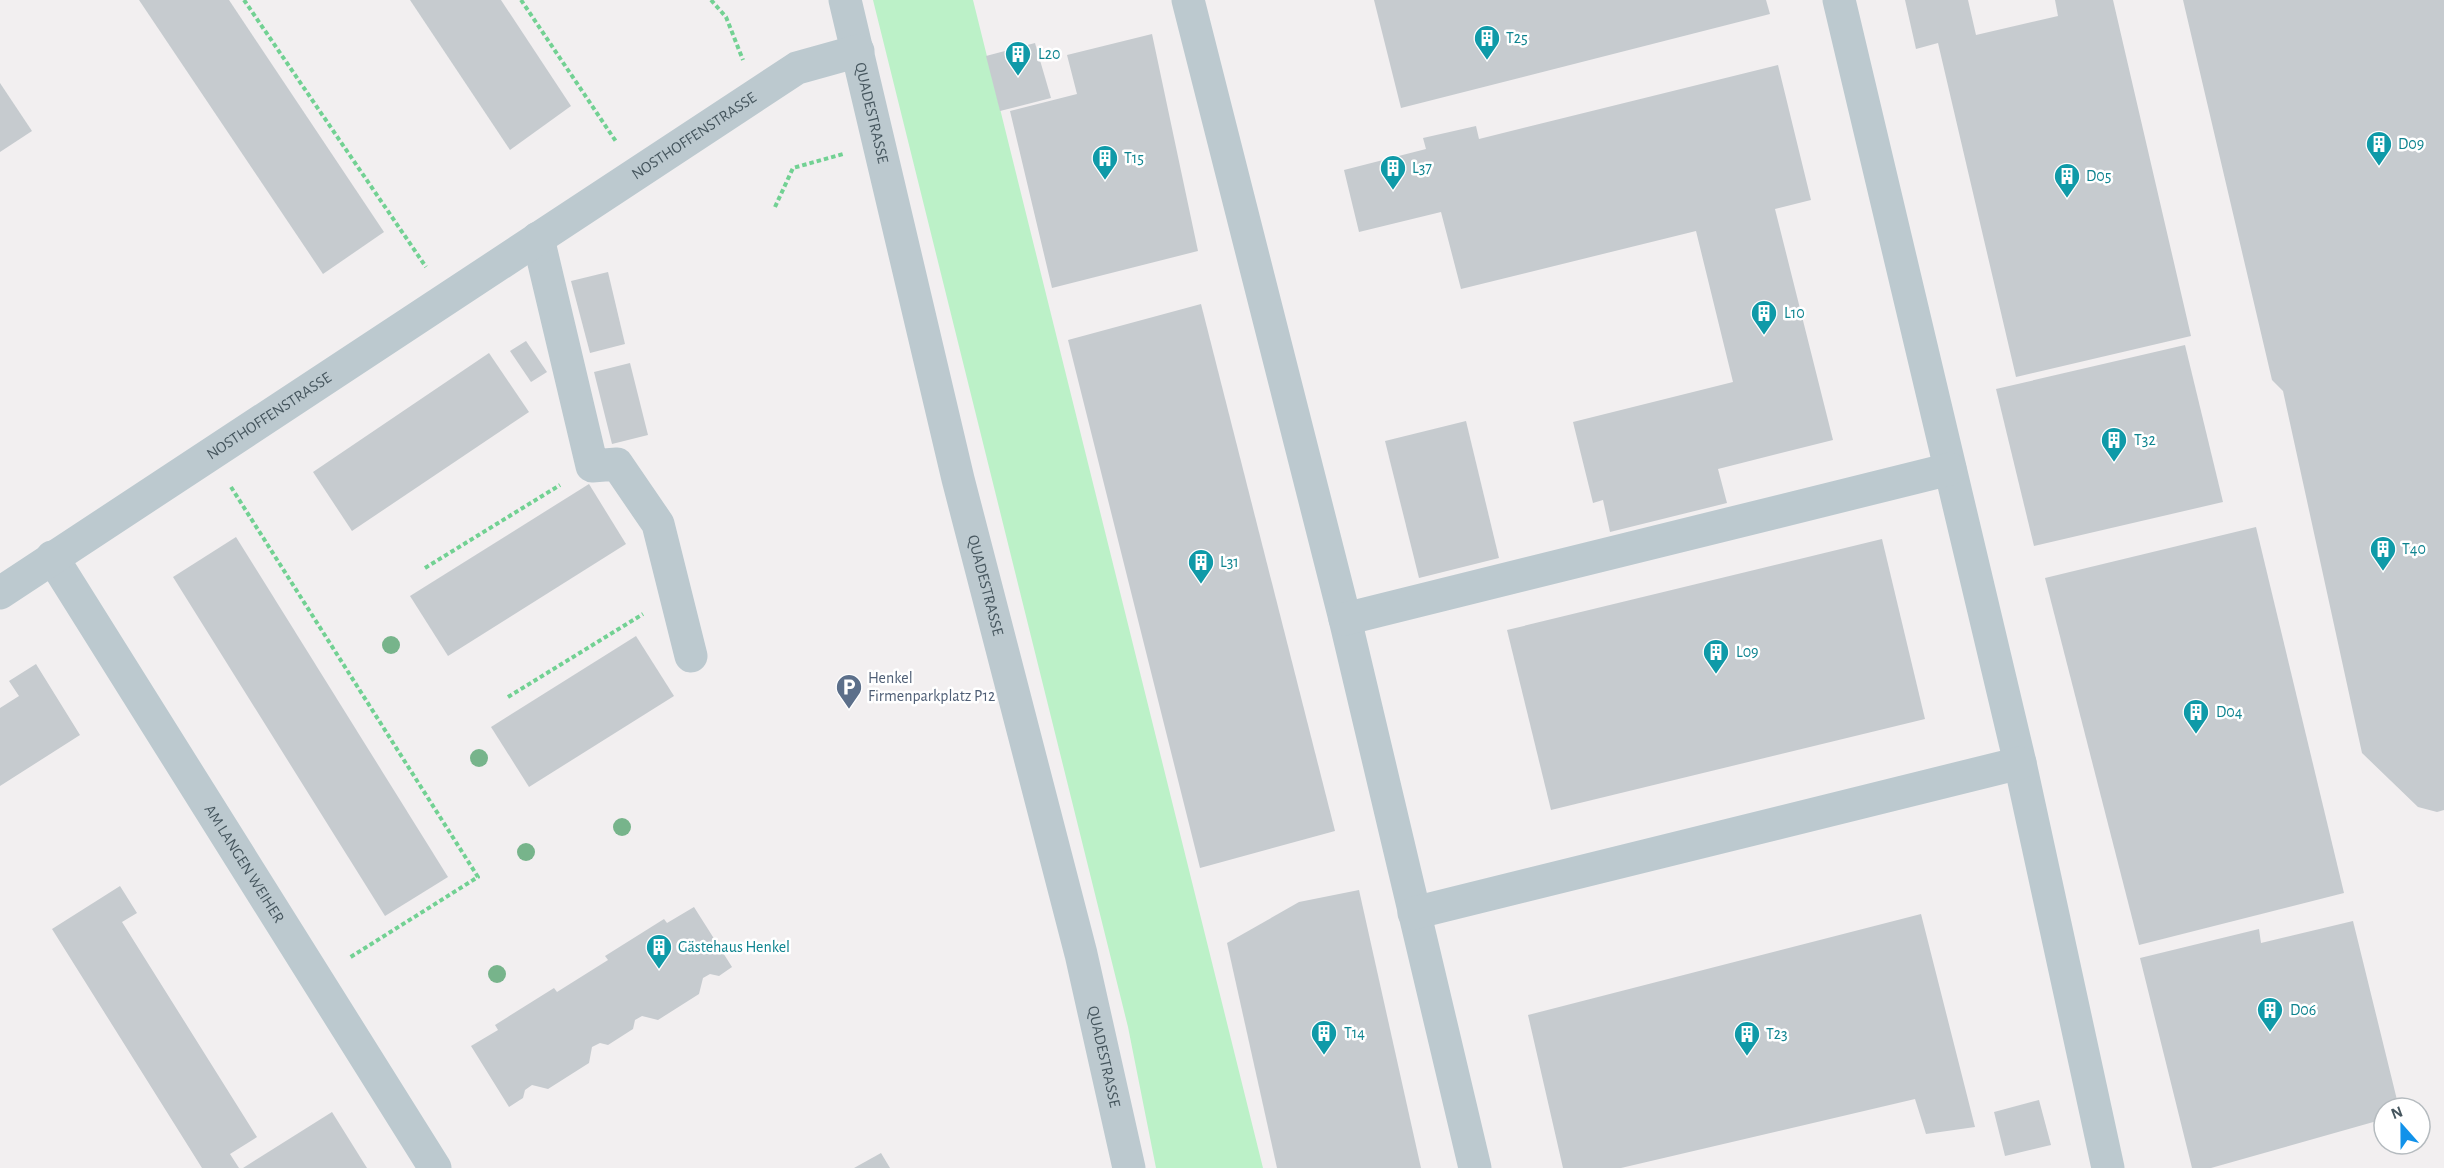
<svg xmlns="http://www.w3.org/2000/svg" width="2444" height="1168" viewBox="0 0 2444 1168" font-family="'Alegreya Sans',sans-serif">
<rect width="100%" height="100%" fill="#f2eff0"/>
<path fill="#bcf1c8" d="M873,0H973L1263,1168H1156L1128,1027Z"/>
<g fill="#c6cbcf">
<path d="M139,0H229L384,232L323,274Z"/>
<path d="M410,0H501L571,106L510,150Z"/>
<path d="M1374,0H1766L1770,14L1401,108Z"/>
<path d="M1905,0H1968L1976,35L2058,16L2055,0H2113L2191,336L2016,377L1938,43L1916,49Z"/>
<path d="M2183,0H2444V810L2437,812L2418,807L2362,753L2283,391L2272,380Z"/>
<path d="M1152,34L1198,251L1052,288L1010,111L1077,94L1067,55Z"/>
<path d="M1035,43L1051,98L1000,111L986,56Z"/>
<path d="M1778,65L1811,200L1775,209L1833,440L1718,469L1727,503L1610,532L1603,500L1593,503L1573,422L1733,382L1696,231L1461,289L1441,212L1359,232L1344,170L1426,149L1423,138L1476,126L1479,139Z"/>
<path d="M0,83L32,131L0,152Z"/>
<path d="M608,272L625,344L590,353L571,281Z"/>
<path d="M1201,304L1335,831L1200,868L1068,340Z"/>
<path d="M526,341L547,372L531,382L510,351Z"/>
<path d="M2185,345L2223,502L2034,546L1996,389Z"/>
<path d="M489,353L529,412L352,531L313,472Z"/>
<path d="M630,363L648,435L612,444L594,372Z"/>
<path d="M1466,421L1499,558L1419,578L1385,441Z"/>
<path d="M589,484L626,544L448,656L410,596Z"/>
<path d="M2256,527L2344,893L2139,945L2045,578Z"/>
<path d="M236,537L448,877L385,916L173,577Z"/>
<path d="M1882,539L1925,719L1551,810L1507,630Z"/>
<path d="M636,636L674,696L529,787L491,727Z"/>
<path d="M36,664L80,735L0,786V708L19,696L9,681Z"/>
<path d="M120,886L137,913L122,922L257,1137L230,1154L239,1168H202L52,929Z"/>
<path d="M1359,890L1421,1168H1277L1227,943L1299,902Z"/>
<path d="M694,907L732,967L719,976L710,974L703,978L699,994L658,1020L642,1016L635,1020L633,1029L608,1045L600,1043L592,1047L589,1063L548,1089L532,1085L525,1090L523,1098L509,1107L471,1046L498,1030L495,1025L554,988L557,992L608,960L605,956L664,919L667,923Z"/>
<path d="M1921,914L1975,1127L1926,1134L1915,1099L1621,1168H1563L1528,1015Z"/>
<path d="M2353,921L2399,1108H2384V1119L2211,1168H2192L2140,958L2259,929L2261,943Z"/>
<path d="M2039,1100L2051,1145L2005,1156L1994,1112Z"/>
<path d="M332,1112L367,1168H243Z"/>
<path d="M881,1153L890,1168H854Z"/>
</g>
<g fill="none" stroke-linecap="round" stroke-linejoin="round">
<g stroke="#72d193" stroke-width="4" stroke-dasharray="4.5 3" stroke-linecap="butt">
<path d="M244,0L426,267"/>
<path d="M521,0L617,143"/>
<path d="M711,0L726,17L743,60"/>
<path d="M775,207L793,168L843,154"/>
<path d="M231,487L478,877L349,958"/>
<path d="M425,568L560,485"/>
<path d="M508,697L643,614"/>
</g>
<g stroke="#bcc9cf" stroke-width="33">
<path id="s1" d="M845,0L958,479L1081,954L1129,1168"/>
<path d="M1188,0L1345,619L1475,1168"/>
<path d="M1839,0L2020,763L2108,1168"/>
<path d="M538,238L592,466L617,464L658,524L691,656"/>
<path id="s2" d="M52,557L435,1168"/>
<path id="s3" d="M0,593L797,68L858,51"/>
<path d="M1345,619L1950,469"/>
<path d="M1414,913L2020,763"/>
</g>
</g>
<g fill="#77b48b">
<circle cx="391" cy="645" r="9"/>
<circle cx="479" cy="758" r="9"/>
<circle cx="622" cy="827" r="9"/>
<circle cx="526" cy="852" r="9"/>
<circle cx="497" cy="974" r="9"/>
</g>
<defs>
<g id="building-pin" transform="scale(1.35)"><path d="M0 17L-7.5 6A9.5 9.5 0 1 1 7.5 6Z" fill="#0f9aa8" stroke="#fff"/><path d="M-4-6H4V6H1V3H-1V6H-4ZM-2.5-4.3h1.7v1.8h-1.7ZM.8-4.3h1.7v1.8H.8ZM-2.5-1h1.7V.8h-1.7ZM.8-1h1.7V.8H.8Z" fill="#fff"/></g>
<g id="parking-pin" transform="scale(1.35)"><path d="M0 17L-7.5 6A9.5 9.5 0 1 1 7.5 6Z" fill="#5c6f8a" stroke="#fff"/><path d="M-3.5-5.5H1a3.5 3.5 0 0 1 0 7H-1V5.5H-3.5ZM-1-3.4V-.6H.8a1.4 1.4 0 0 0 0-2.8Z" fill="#fff"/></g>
</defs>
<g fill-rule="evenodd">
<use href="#building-pin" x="1487" y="38"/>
<use href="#building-pin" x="1018" y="54"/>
<use href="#building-pin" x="2379" y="144"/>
<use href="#building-pin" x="1105" y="158"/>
<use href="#building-pin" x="1393" y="168"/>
<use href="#building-pin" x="2067" y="176"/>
<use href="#building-pin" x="1764" y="313"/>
<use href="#building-pin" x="2114" y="440"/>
<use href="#building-pin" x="2383" y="549"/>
<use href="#building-pin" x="1201" y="562"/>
<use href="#building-pin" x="1716" y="652"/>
<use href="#parking-pin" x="849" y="687"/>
<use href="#building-pin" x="2196" y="712"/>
<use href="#building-pin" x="659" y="947"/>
<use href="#building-pin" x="2270" y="1010"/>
<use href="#building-pin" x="1324" y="1033"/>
<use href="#building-pin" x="1747" y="1034"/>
</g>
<g text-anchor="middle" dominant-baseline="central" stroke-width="5" stroke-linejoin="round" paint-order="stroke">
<g font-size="16" fill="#0d838f" stroke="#fff" text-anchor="start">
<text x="1506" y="38">T25</text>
<text x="1038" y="54">L20</text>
<text x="2398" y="144">D09</text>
<text x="1124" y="158">T15</text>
<text x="1412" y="168">L37</text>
<text x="2086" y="176">D05</text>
<text x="1784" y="313">L10</text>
<text x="2134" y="440">T32</text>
<text x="2402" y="549">T40</text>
<text x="1220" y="562">L31</text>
<text x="1736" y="652">L09</text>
<text x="2216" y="712">D04</text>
<text x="678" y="947">Gästehaus Henkel</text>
<text x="2290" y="1010">D06</text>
<text x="1344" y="1033">T14</text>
<text x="1766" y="1034">T23</text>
</g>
<g font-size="16" fill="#46565e" stroke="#fff">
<text stroke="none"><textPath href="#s1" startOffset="116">QUADESTRASSE</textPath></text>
<text stroke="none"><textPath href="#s3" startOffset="831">NOSTHOFFENSTRASSE</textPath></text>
<text stroke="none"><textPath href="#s3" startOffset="322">NOSTHOFFENSTRASSE</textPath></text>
<text stroke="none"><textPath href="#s1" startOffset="602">QUADESTRASSE</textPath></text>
<text stroke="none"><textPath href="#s2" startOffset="362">AM LANGEN WEIHER</textPath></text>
<text stroke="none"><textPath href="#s1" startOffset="1088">QUADESTRASSE</textPath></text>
</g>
<g font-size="16" fill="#4e5e75" stroke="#fff" text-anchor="start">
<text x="868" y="678">Henkel<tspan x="868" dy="18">Firmenparkplatz P12</tspan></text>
</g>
</g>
<g transform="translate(2402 1126) rotate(339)"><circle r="28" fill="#ffffff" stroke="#b5bbbf" stroke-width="1.5"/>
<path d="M0-4.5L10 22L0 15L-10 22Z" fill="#1192ea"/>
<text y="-9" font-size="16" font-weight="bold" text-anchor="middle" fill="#46565e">N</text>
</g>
</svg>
